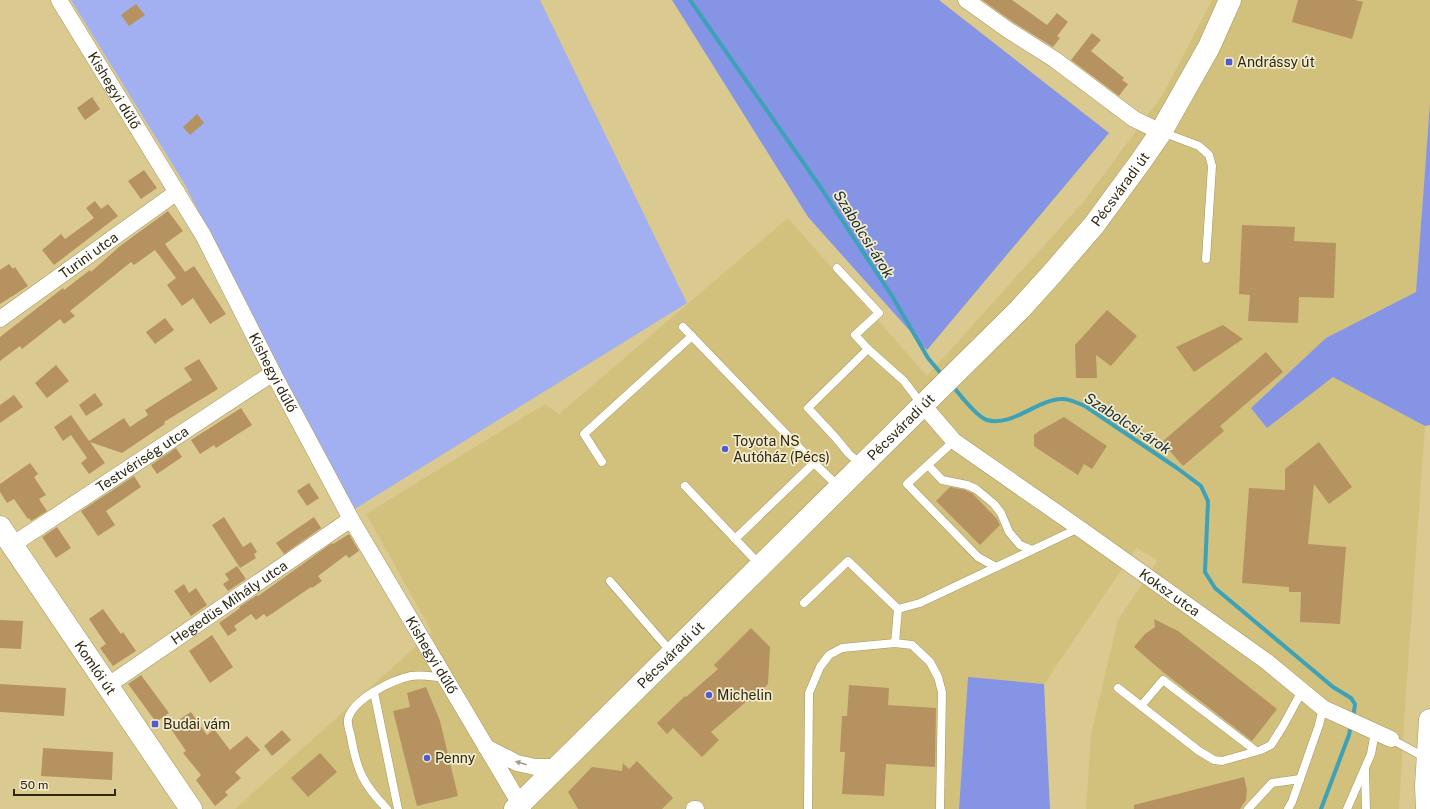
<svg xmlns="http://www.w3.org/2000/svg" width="1430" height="809" viewBox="0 0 1430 809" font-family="'Public Sans',sans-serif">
<rect width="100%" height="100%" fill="#dbca90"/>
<path fill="#d2c07d" d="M1212,0H1430V103L1416,292L1326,338L1252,408L1267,428L1333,377L1425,426L1405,708L1399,809H1086L1091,734L1118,620L1158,560L1136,548L1044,684L968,677L959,809H235L432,632L366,514L545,404L559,414L788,218L927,376L1084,201L1162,96Z"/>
<path fill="#a2b0f1" d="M71,0H540L687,303L353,510L184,183Z"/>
<g fill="#8594e5">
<path d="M672,0H939L1109,133L927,350L808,217Z"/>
<path d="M1430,103V425L1425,426L1333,377L1267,428L1251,408L1326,338L1416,292Z"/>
<path d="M968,677L1044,684L1050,809H959Z"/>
</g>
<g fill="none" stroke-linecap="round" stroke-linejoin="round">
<g stroke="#3da1b7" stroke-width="4">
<path d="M690,0L821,188L892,296L928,358L943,376"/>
<path d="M952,385C959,394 977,417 987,420C1012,427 1037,400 1061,399C1069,398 1077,403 1085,406L1177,468L1201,486L1208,501L1205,572L1215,588L1333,687L1351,698L1355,704L1353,718"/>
<path d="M1321,809L1349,735L1351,725"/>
</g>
</g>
<g fill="#b69261">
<path d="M982,0H1012L1047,25L1057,13L1068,22L1057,36L1060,38L1053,47L1013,22Z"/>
<path d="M1298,0H1355L1363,2L1352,39L1292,22Z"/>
<path d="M136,4L145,15L129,26L121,15Z"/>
<path d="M1092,33L1101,40L1091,51L1124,78L1122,80L1128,84L1119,96L1071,60Z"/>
<path d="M92,97L100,109L85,120L77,108Z"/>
<path d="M197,114L204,123L190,135L183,127Z"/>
<path d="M144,170L157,188L141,199L128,181Z"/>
<path d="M95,201L101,209L108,204L118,216L54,265L42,250L61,234L65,239L94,218L86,208Z"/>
<path d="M168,211L183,231L165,244L185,272L194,266L226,314L210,324L193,298L182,306L167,285L176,278L155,250L134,265L131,262L70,311L75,316L64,324L60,319L22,349L20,346L0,361V337L63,288L64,290L90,270L91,272L120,246Z"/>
<path d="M1242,225L1295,227L1294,241L1336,243L1334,298L1299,297L1298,323L1248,321L1250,295L1239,294Z"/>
<path d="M9,264L13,269L15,267L28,286L0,304V270Z"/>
<path d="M1107,310L1137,336L1111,366L1096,355L1097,378H1076L1075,345Z"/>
<path d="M165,318L174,330L155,344L146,332Z"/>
<path d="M1223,325L1243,339L1194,372L1176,347Z"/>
<path d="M1266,352L1283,372L1220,426L1224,431L1183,466L1162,442Z"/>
<path d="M199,359L218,389L164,422L165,424L122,453L90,442L105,463L89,474L81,463L87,458L71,435L63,441L54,427L71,415L89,441L124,418L130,427L148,415L145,410L192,380L184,368Z"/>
<path d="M56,365L69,381L47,398L35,383Z"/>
<path d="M95,393L103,405L86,416L79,405Z"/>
<path d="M14,395L23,407L0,423V405Z"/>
<path d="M241,408L252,425L216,448L214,445L200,454L191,440Z"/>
<path d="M1064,417L1107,446L1092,469L1084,464L1078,475L1038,449L1034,446V435L1039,431Z"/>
<path d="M1319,442L1352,487L1329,504L1314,484L1308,544L1346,547L1340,624L1300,622L1301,592H1289V587L1242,583L1249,488L1285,490V469Z"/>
<path d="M176,448L182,457L157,474L151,465Z"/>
<path d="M30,463L38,474L34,477L46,495L39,499L47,511L31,521L29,518L28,519L14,499L7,503L0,492V484Z"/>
<path d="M134,476L141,487L106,511L115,525L98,536L81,511Z"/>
<path d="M309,483L319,498L307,506L297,491Z"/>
<path d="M950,487L965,490L972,493L997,519L1000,525L980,545L936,501Z"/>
<path d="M224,517L243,547L251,542L257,552L254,554L256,558L240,568L212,525Z"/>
<path d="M314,517L321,528L284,554L276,543Z"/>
<path d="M57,527L71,548L56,558L42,537Z"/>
<path d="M349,534L359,551L349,558L346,555L318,576L322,581L312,588L311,587L267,617L264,614L256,620L251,614L234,626L237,630L228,636L219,623L240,608L239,607L257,595L258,596L332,543L333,544Z"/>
<path d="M237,566L246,579L228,591L223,584L229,580L225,574Z"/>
<path d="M184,584L189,593L196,588L207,605L191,616L174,591Z"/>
<path d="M103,609L121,634L123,632L136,651L113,666L100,648L106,644L89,619Z"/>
<path d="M1154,619L1178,631L1277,709L1252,741L1163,672L1134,647L1145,634L1155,627Z"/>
<path d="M0,620L23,621L21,649L0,648Z"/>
<path d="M751,628L770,647L768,684L750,702L748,700L711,732L719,740L702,757L673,728L667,734L657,723L685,696L686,697L718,669L714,665Z"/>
<path d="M212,635L233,667L210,683L189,651Z"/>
<path d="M141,675L169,713L156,722L128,684Z"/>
<path d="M0,684L66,688L64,716L0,712Z"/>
<path d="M849,685L889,688L888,705L936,708L935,767L886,764L884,796L842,794L845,752H840L842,716H847Z"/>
<path d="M426,687L440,721L458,796L417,806L393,711L410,707L407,693Z"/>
<path d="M191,712L207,735L214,729L230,750L247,736L260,750L235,772L241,778L225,792L228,795L215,806L196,780L201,775L183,753L186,751L169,726Z"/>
<path d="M282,730L291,740L272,756L264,746Z"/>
<path d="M43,748L113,752L112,780L41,776Z"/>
<path d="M320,753L337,772L308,797L291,778Z"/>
<path d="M637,761L673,798L662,809H578L568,792L592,767L622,771L623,763L629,769Z"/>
<path d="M1244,777L1247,790L1246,800L1240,809H1134V805Z"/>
</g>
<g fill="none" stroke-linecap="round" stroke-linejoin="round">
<g stroke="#a6965d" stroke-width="9">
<g id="service">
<path d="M1162,132L1199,146L1209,155L1212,166L1206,259"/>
<path d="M837,268L879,313L855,335L868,349"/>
<path d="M683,327L814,463L839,487"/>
<path d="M954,441L907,484L978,557L996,567"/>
<path d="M602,462L584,434L692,336"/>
<path d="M862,465L849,454L835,437L808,408L868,349L904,381L922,405"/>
<path d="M928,465L942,480L967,485L976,489L994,504L1001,513L1009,532L1020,545L1032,550"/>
<path d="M685,486L760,565"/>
<path d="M735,539L814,463"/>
<path d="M610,581L672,653"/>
<path d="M804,603L848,561L898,609L920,603L1079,528"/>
<path d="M895,643L898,609"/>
<path d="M1118,688L1199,751L1214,760L1222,761L1261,750L1271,745L1283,726L1302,691"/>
<path d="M374,692L398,809"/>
<path d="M1141,706L1163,680L1256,751"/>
<path d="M1391,739L1426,758"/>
<path d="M1365,770L1366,809"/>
<path d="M387,809C363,784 357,771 351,737C350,732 347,725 348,719C353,699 392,680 411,676C422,674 434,677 445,678"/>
<path d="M808,809L809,693L820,667L829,655L842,648L895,643L912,645L930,662L938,677L942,692L940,809"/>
<path d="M1248,809L1272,783L1300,779"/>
<path d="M1288,809L1292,802L1319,725L1323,708"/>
<path d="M1347,809L1371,754L1375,732"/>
</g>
</g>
<g stroke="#a6965d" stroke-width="17">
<g id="minor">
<path id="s1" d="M59,0L203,235L273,373L351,519L523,809"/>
<path d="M966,0L1008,30L1054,59L1134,119L1161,132"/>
<path id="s2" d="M0,319L177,192"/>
<path id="s3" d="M923,405L954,441L1079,528L1266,661L1323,708L1391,739"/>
<path id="s4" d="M12,545L273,373"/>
<path id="s5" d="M107,686L351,519"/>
<path d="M486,747L517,763L535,767H558"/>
<path d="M694,809H696"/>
</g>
</g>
<g stroke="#a6965d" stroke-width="23">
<g id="primary">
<path id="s6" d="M0,527L191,809"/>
<path id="s7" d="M515,809L923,405L1020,309L1050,276L1094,225L1141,161L1161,132L1209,47L1230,0"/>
<path d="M1427,809L1426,786L1430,720"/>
</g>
</g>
<use href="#service" stroke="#fff" stroke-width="8"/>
<use href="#minor" stroke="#fff" stroke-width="16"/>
<use href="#primary" stroke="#fff" stroke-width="22"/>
</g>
<defs><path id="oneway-solid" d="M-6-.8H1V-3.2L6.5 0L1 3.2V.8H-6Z"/></defs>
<use fill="#a19e93" href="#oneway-solid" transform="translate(521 763) rotate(-164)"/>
<g fill="#505bd1" stroke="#f3ebce" stroke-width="1.5">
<rect x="1225" y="58" width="8" height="8" rx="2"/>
<circle cx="725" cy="449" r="4"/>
<circle cx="709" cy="695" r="4"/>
<rect x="151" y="720" width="8" height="8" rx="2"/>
<circle cx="427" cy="758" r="4"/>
</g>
<g text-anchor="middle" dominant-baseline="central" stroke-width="3.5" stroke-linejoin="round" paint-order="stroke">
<g font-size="14" fill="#2f2810" stroke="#f3ebce" text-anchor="start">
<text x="1237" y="62">Andrássy út</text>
<text x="733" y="441">Toyota NS<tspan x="733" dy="16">Autóház (Pécs)</tspan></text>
<text x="717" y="695">Michelin</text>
<text x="163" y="724">Budai vám</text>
<text x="435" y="758">Penny</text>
</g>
<g font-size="14" fill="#2f2810" stroke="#f3ebce">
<text stroke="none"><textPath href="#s1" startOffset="106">Kishegyi dűlő</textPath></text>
<text stroke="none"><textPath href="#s7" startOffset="867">Pécsváradi út</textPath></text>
<text stroke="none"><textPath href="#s2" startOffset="109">Turini utca</textPath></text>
<text stroke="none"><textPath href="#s1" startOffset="430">Kishegyi dűlő</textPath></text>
<text stroke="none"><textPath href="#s7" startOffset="543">Pécsváradi út</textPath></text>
<text stroke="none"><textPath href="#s4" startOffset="156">Testvériség utca</textPath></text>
<text stroke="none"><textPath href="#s3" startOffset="311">Koksz utca</textPath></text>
<text stroke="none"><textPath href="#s5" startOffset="148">Hegedüs Mihály utca</textPath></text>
<text stroke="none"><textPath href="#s1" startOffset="754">Kishegyi dűlő</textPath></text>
<text stroke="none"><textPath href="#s7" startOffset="219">Pécsváradi út</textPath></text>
<text stroke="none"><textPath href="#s6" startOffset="170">Komlói út</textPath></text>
</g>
<g font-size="15" font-style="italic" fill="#182f34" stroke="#f3ebce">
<text transform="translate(864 234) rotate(58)">Szabolcsi-árok</text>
<text transform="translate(1128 423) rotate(33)">Szabolcsi-árok</text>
</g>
</g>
<path d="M14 789v6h101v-6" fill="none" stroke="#2f2810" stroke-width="2"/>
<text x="20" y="789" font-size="12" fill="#2f2810" stroke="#f3ebce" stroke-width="3" paint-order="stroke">50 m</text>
</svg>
